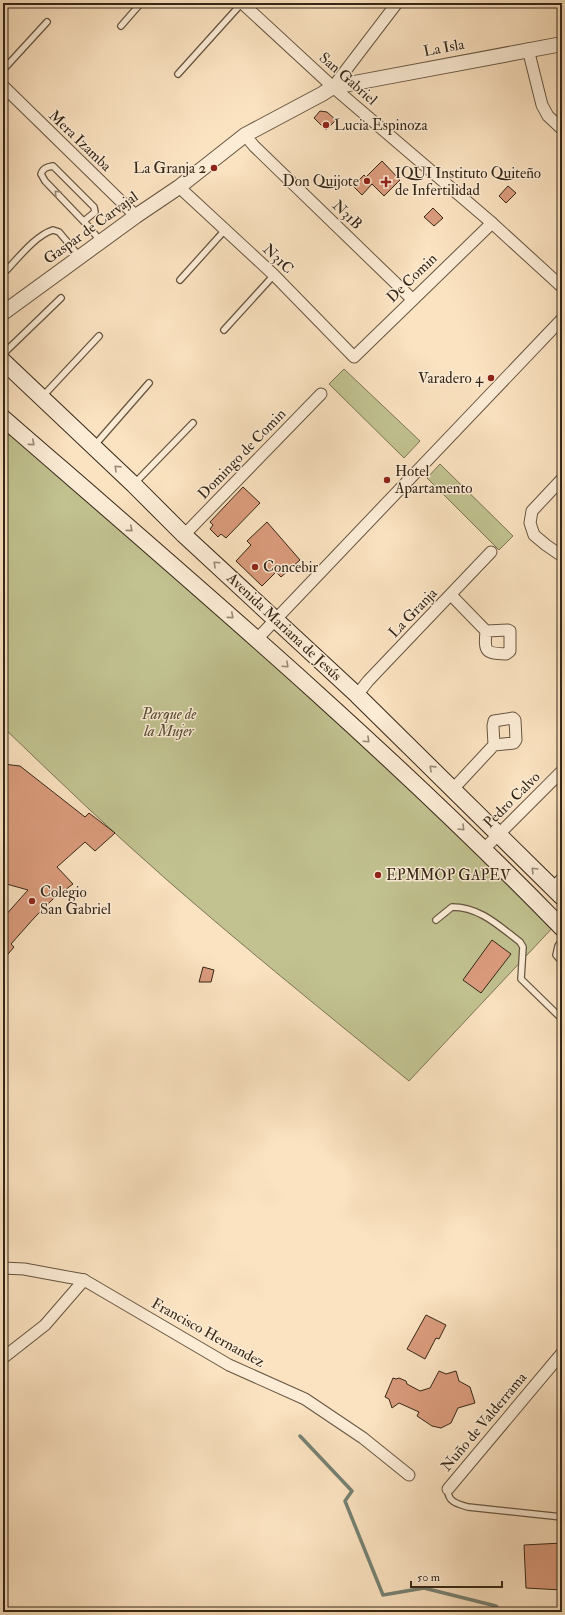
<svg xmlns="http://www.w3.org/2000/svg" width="565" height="1615" viewBox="0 0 565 1615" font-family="'IM FELL Double Pica',serif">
<rect width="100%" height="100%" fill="#fbe2c0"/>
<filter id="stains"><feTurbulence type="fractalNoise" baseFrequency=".005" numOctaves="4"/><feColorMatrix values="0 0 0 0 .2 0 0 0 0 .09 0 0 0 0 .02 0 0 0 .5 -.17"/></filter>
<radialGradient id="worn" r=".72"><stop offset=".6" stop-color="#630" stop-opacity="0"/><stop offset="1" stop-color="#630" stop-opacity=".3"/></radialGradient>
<g fill="#c1c290" stroke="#7b7453">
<path d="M344,369L420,441L404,458L329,384Z"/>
<path d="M15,428L557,923L409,1081C328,1015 246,949 167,880C111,831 57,779 3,727V442Z"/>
<path d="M440,464L513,536L499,550L427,478Z"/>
</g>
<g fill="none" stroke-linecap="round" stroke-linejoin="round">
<path stroke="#758172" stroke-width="3.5" d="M300,1436L352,1491L345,1501L383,1595L424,1588L496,1606L502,1612"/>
</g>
<g fill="#da9b7c" stroke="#352616">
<path d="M320,111L327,112L336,120L326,130L314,118Z"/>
<path d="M382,161L400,180L384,196L372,184L362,195L353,186L364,175L366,177Z"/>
<path d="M508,186L516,193L506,203L499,196Z"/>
<path d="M433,208L443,218L434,226L424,217Z"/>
<path d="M243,487L260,503L226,538L221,534L218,537L210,529L213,525L210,522Z"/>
<path d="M267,522L300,560L281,577L276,572L262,586L236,561L251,545L247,541Z"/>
<path d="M3,764L20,766L85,817L89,813L115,833L95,851L85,842L57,867L73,884L54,898L35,917L11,944L14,947L3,960V918L28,890L3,883L7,856V841L3,819Z"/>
<path d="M492,940L511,954L481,993L463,980Z"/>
<path d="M203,967L214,970L211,982H199Z"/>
<path d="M426,1315L446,1325L439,1339L436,1338L425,1359L407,1349Z"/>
<path d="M439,1371L446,1374L456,1371L459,1381L470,1387L475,1403L458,1408L451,1423L441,1428L432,1426L417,1416L419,1412L399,1403L392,1408L389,1399L385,1397L393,1378L396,1379L399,1378L406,1381L407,1384L420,1391L430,1388Z"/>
<path d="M562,1543V1590L526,1588L524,1545Z"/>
</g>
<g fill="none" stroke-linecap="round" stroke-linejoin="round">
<g stroke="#665540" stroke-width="8">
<g id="service">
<path d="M121,26L141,3"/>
<path d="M3,70L47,22"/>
<path d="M178,74L242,3"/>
<path d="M84,221L95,212L94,207L53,166C47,167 43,168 41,174L45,181L90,228L101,242"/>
<path d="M3,274C17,260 34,236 53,230L59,232L80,257"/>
<path d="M180,280L225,230"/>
<path d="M224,330L274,275"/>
<path d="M3,354L61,298"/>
<path d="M43,396L99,336"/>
<path d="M94,446L149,383"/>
<path d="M134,484L193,423"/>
<path d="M551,886L562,875"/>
<path d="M436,920L452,907C480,907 499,926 520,942L523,947L521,979L562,1019"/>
<path d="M562,940L558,946L556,955L562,962"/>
<path d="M448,1489C447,1502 458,1504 468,1507L562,1517"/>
</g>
</g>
<g stroke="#665540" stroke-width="13">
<g id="minor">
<path d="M242,3L333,87L492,223L562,287"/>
<path d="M528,49L542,105L548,116L562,129"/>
<path d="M3,86L136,216"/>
<path d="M333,87L397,3"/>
<path d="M245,135L254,146L412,299"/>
<path d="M179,187L274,275L354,357L492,223"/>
<path d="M184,535L321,394"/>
<path d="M559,554L546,545L534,535L530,523L532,511L562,479"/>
<path d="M451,595L486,631C484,653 486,653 506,654L510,651V631L508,630L486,631"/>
<path d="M257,639L562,319"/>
<path d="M357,695L368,681L491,552"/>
<path d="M453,789L494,745L514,743L516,740L515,720L513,718L494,721L493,726L494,745"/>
<path d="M483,850L562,771"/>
<path d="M3,1268L24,1269L84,1280"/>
<path d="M3,1358L45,1325L84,1280L229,1365L305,1399L363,1438L409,1475"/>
<path d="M448,1489L562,1353"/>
</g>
</g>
<g stroke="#665540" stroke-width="16">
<path id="tertiary" d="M3,313L136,216L179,187L245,135L322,94L333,87L562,44"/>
</g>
<g stroke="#352616" stroke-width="18">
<g id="secondary">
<path d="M3,361L134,485L184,535L357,695L562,897"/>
<path d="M3,418C193,583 386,747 562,928"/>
</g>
</g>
<use href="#service" stroke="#fcecd6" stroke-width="5.5"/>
<use href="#minor" stroke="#fcecd6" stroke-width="11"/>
<use href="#tertiary" stroke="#fcecd6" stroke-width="14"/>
<use href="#secondary" stroke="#fcecd6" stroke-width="16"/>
</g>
<defs><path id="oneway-chevron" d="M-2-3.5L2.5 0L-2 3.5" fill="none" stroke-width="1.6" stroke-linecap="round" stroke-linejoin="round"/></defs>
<g stroke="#988976">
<use href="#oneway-chevron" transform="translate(57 193) rotate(-134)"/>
<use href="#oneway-chevron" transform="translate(32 443) rotate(41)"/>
<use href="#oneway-chevron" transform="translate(117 468) rotate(-136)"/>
<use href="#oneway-chevron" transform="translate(130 529) rotate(41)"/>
<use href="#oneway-chevron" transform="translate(216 564) rotate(-137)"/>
<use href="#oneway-chevron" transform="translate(231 616) rotate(41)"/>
<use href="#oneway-chevron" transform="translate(286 665) rotate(43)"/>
<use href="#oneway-chevron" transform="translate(367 740) rotate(43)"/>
<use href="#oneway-chevron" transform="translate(432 768) rotate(-136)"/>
<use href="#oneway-chevron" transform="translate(462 828) rotate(45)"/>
<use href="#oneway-chevron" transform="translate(534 870) rotate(-135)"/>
</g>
<g fill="#8f2418" stroke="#fcecd6" stroke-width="1.5">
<circle cx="326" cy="125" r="4"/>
<circle cx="214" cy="168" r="4"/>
<circle cx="367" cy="181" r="4"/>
<path d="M384 176h4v4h4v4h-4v4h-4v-4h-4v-4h4z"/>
<circle cx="491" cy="378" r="4"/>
<circle cx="387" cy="480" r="4"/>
<circle cx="255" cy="567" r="4"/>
<circle cx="378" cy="875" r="4"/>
<circle cx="32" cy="901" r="4"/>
</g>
<g text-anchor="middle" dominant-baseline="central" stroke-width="3" stroke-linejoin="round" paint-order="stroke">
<g font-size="15" fill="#352616" stroke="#fcecd6">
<text transform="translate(444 48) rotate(-11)">La Isla</text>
<text transform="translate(348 79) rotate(41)">San Gabriel</text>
<text transform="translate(80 141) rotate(44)">Mera Izamba</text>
<text transform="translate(347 215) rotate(44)">N31B</text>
<text transform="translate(91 228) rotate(-36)">Gaspar de Carvajal</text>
<text transform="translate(278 259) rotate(44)">N31C</text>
<text transform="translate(412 278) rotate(-44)">De Comin</text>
<text transform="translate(242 454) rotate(-46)">Domingo de Comin</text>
<text transform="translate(413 613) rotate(-46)">La Granja</text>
<text transform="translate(284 627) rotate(43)">Avenida Mariana de Jesús</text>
<text transform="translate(512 800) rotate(-45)">Pedro Calvo</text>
<text transform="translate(208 1333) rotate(29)">Francisco Hernandez</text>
<text transform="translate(484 1422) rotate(-50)">Nuño de Valderrama</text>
</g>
<g font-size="15" fill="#352616" stroke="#fcecd6" text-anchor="start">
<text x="334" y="125">Lucia Espinoza</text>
<text x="206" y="168" text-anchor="end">La Granja 2</text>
<text x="395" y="173">IQUI Instituto Quiteño<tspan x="395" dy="17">de Infertilidad</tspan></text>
<text x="359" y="181" text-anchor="end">Don Quijote</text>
<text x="483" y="378" text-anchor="end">Varadero 4</text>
<text x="395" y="471">Hotel<tspan x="395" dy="17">Apartamento</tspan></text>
<text x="263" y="567">Concebir</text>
<text x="386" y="875">EPMMOP GAPEV</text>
<text x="40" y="892">Colegio<tspan x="40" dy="17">San Gabriel</tspan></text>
</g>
<g font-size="15" font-style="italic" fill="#584d34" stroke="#fcecd6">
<text x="169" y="714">Parque de<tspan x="169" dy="17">la Mujer</tspan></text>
</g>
</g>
<rect width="565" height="1615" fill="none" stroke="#fbe2c0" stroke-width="16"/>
<rect x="4" y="4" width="557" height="1607" fill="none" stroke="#352616" stroke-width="2"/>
<rect x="8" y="8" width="549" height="1599" fill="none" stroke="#352616"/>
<path d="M411 1581v6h91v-6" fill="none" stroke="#352616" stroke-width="2"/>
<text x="417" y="1581" font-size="12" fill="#352616" stroke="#fcecd6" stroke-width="3" paint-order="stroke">50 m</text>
<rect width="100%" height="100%" filter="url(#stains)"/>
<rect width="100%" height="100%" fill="url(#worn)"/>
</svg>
